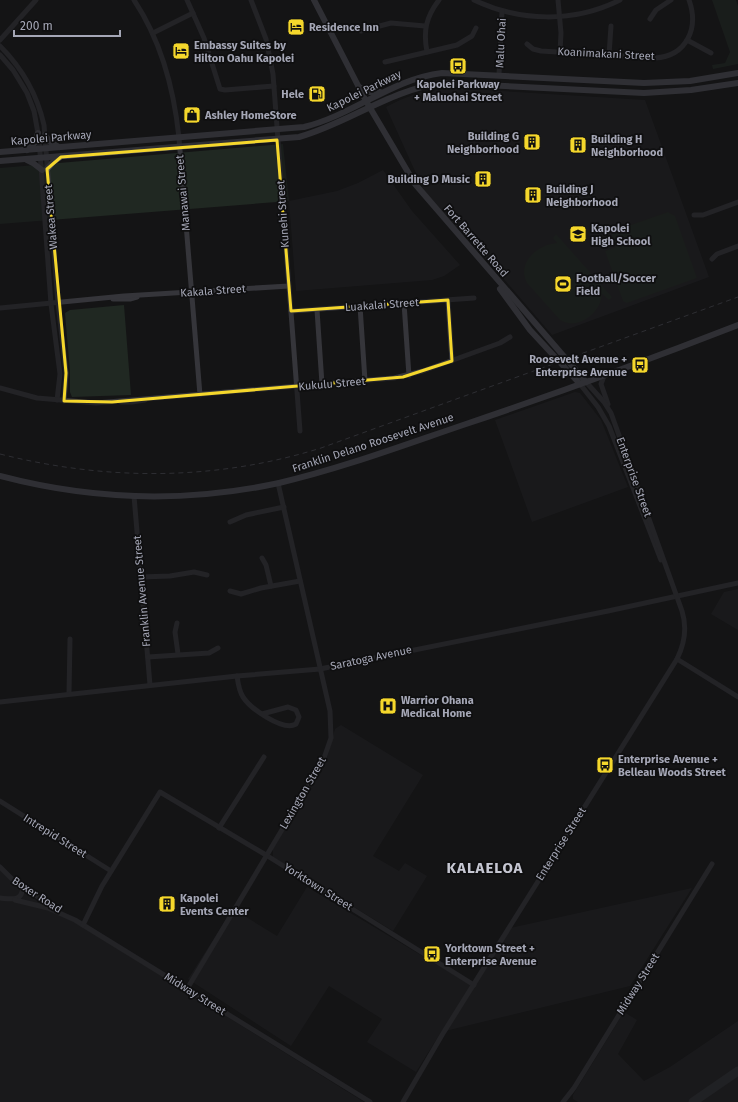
<svg xmlns="http://www.w3.org/2000/svg" width="738" height="1102" viewBox="0 0 738 1102" font-family="'Fira Sans',sans-serif">
<rect width="100%" height="100%" fill="#141415"/>
<g fill="#202022">
<path d="M453,88L645,100L709,277L552,335L503,278L424,191L386,107L400,100L421,92Z"/>
<path d="M383,170L412,211L460,265L444,276L432,280L296,291L289,201L337,191L358,183Z"/>
<path d="M575,392L580,393L601,420L628,487L532,522L495,420Z"/>
<path d="M738,589V630L711,614L724,592Z"/>
<path d="M341,725L423,775L373,856L399,871L405,863L427,876L393,931L273,857V849L327,758L335,729Z"/>
<path d="M0,869L15,885L31,897L86,929L364,1102H0Z"/>
<path d="M307,887L471,985L506,929L692,888L630,986L441,1032L416,1072L367,1042L382,1019L329,986L291,1046L188,979L233,909L277,936Z"/>
<path d="M624,1012L637,1020L618,1054L644,1081L670,1067L738,1021V1102H578L573,1099V1095Z"/>
</g>
<g fill="#202822">
<path d="M712,0H736L738,6V64L713,69L712,65L725,63L730,52Z"/>
<path d="M283,144L289,201L0,224V168Z"/>
<path d="M668,212L675,216L697,278L627,303L623,301L605,251L616,247L611,232Z"/>
<path d="M556,234L612,297L609,300L602,294C601,313 578,331 560,320L527,283C516,263 538,244 557,243L553,238Z"/>
<path d="M124,305L131,395L72,397L70,392V372L65,313L70,310Z"/>
</g>
<g fill="none" stroke-linecap="round" stroke-linejoin="round">
<path stroke="#303135" stroke-width="9" d="M693,1102L738,1071"/>
<g stroke="#35353a" stroke-width="5">
<path d="M134,0C162,42 174,89 179,138L200,395"/>
<path d="M187,0L204,38L220,89L225,90L274,86"/>
<path d="M251,0L266,39L273,74L300,431"/>
<path d="M474,0C520,22 574,23 620,0"/>
<path d="M558,0L561,33L560,52"/>
<path d="M650,19L656,10L671,0"/>
<path d="M361,31L391,23L425,26"/>
<path d="M153,33L193,13"/>
<path d="M0,40L36,0"/>
<path d="M687,40L711,53"/>
<path d="M527,44L533,49L541,51L655,58C687,56 699,28 689,0"/>
<path d="M0,46C23,69 37,94 44,125L58,303L66,373L64,401"/>
<path d="M427,52C423,31 426,17 439,0"/>
<path d="M0,55L13,70L27,93L34,111L39,139L51,304L60,374L57,400"/>
<path d="M609,55L611,26"/>
<path d="M385,62L457,45L472,36L476,28"/>
<path d="M499,75L502,11"/>
<path d="M694,215H703L738,202"/>
<path d="M712,259L717,254L738,246"/>
<path d="M113,299H130L137,297"/>
<path d="M448,300L452,361"/>
<path d="M404,303L409,376"/>
<path d="M360,306L365,381"/>
<path d="M0,308L124,296L289,286"/>
<path d="M317,310L322,384"/>
<path d="M291,311L474,298"/>
<path d="M604,376L601,384L608,404"/>
<path d="M580,384L598,407L609,426L661,560"/>
<path d="M0,388L37,398L96,403L394,378L423,371L500,343L510,337"/>
<path d="M121,402H132L145,400"/>
<path d="M134,496L150,685"/>
<path d="M230,522L246,515L284,507"/>
<path d="M262,558L266,565L271,586"/>
<path d="M141,577L170,576L194,572L207,575"/>
<path d="M230,591L241,594L261,588L300,581"/>
<path d="M177,623L175,632L178,654"/>
<path d="M148,657L209,653L218,648"/>
<path d="M677,659L738,697"/>
<path d="M237,676C238,683 239,691 243,697C250,708 283,732 296,724L299,717L296,710L288,707L262,714"/>
<path d="M69,694L70,639"/>
<path d="M0,702L237,676L320,669L608,611L738,583"/>
<path d="M0,801L111,871"/>
<path d="M219,828L264,757"/>
<path d="M0,867L16,883L57,909"/>
<path d="M0,898C12,899 22,902 23,887"/>
<path d="M15,900L48,908L75,920L370,1102"/>
<path d="M83,925L102,886L160,792L266,855L474,985"/>
<path d="M187,989L323,761L331,738L330,711L278,483"/>
<path d="M403,1102L442,1035L677,659C685,643 687,627 682,611L611,413L604,402L586,382"/>
<path d="M563,1102L574,1088L712,864"/>
</g>
<g stroke="#505159" stroke-width="6">
<path d="M314,0L366,101L415,184L586,382"/>
<path d="M359,87L369,92H380"/>
<path d="M45,135L50,142L59,147"/>
<path d="M27,150L34,144L38,133"/>
<path d="M0,152L304,127C353,115 392,79 442,73L644,83L690,81L738,73"/>
<path d="M27,160L33,163L42,170"/>
<path d="M0,161L299,137C349,123 391,89 443,83L644,93L691,90L738,83"/>
<path d="M47,169L53,162L60,157"/>
<path d="M500,289L530,330L580,384"/>
<path d="M0,476C91,500 186,503 279,483C343,468 404,445 466,424C558,393 648,360 738,325"/>
</g>
<path stroke="#4d4e55" stroke-width="1" stroke-dasharray="5 4" stroke-linecap="butt" d="M0,454C107,481 215,481 321,448L738,297"/>
</g>
<path d="M0 0H738V1102H0ZM277,140L291,311L448,300L452,361L403,377L112,402L64,401L66,373L47,169L61,157Z" fill="#141415" fill-opacity=".55" fill-rule="evenodd"/>
<path fill="none" stroke="#f5d72c" stroke-width="3" stroke-linejoin="round" d="M277,140L291,311L448,300L452,361L403,377L112,402L64,401L66,373L47,169L61,157Z"/>
<defs>
<g id="hotel-square" transform="scale(0.9)"><rect x="-9" y="-9" width="18" height="18" rx="4" fill="#f5d72c" stroke="#0f0f10"/><path d="M-6-4.5h1.5V1H6V5H4.5V3h-9V5H-6ZM-4 0a1.8 1.8 0 1 1 3.6 0ZM.5 0V-2.5h3Q6-2.5 6 0Z" fill="#111"/></g>
<g id="bus-square" transform="scale(0.9)"><rect x="-9" y="-9" width="18" height="18" rx="4" fill="#f5d72c" stroke="#0f0f10"/><path d="M-5-6H5V4H4V6H2V4H-2V6H-4V4H-5ZM-3.5-4V0h7V-4ZM-3.5 1.2v1.5H-2V1.2ZM2 1.2v1.5H3.5V1.2Z" fill="#111"/></g>
<g id="fuel-square" transform="scale(0.9)"><rect x="-9" y="-9" width="18" height="18" rx="4" fill="#f5d72c" stroke="#0f0f10"/><path d="M-5.5-6h7V0h2V4h1.3V-2.5L3-4.5l.8-.8L6-3V5H2.5V1h-1V6h-7ZM-4.2-4.7v3.2H.2V-4.7Z" fill="#111"/></g>
<g id="shop-square" transform="scale(0.9)"><rect x="-9" y="-9" width="18" height="18" rx="4" fill="#f5d72c" stroke="#0f0f10"/><path d="M-5-2.5h2.3a2.7 3.5 0 0 1 5.4 0H5L5.5 6h-11ZM-1.5-2.5h3a1.5 2.3 0 0 0-3 0Z" fill="#111"/></g>
<g id="building-square" transform="scale(0.9)"><rect x="-9" y="-9" width="18" height="18" rx="4" fill="#f5d72c" stroke="#0f0f10"/><path d="M-4-6H4V6H1V3H-1V6H-4ZM-2.5-4.3h1.7v1.8h-1.7ZM.8-4.3h1.7v1.8H.8ZM-2.5-1h1.7V.8h-1.7ZM.8-1h1.7V.8H.8Z" fill="#111"/></g>
<g id="school-square" transform="scale(0.9)"><rect x="-9" y="-9" width="18" height="18" rx="4" fill="#f5d72c" stroke="#0f0f10"/><path d="M0-5L7-2L0 1L-7-2ZM-4 1L0 2.5L4 1V4Q0 6-4 4Z" fill="#111"/></g>
<g id="stadium-square" transform="scale(0.9)"><rect x="-9" y="-9" width="18" height="18" rx="4" fill="#f5d72c" stroke="#0f0f10"/><path d="M0-5a6.5 5 0 1 0 0 10a6.5 5 0 1 0 0-10ZM-3.5-1.8h7v3.6h-7Z" fill="#111"/></g>
<g id="hospital-square" transform="scale(0.9)"><rect x="-9" y="-9" width="18" height="18" rx="4" fill="#f5d72c" stroke="#0f0f10"/><path d="M-5-5h3v3.5h4V-5h3V5h-3V1.5h-4V5h-3Z" fill="#111"/></g>
</defs>
<g fill-rule="evenodd">
<use href="#hotel-square" x="296" y="27"/>
<use href="#hotel-square" x="181" y="51"/>
<use href="#bus-square" x="458" y="66"/>
<use href="#fuel-square" x="317" y="94"/>
<use href="#shop-square" x="192" y="115"/>
<use href="#building-square" x="532" y="142"/>
<use href="#building-square" x="578" y="145"/>
<use href="#building-square" x="483" y="179"/>
<use href="#building-square" x="533" y="195"/>
<use href="#school-square" x="578" y="234"/>
<use href="#stadium-square" x="563" y="284"/>
<use href="#bus-square" x="640" y="365"/>
<use href="#hospital-square" x="388" y="706"/>
<use href="#bus-square" x="605" y="765"/>
<use href="#building-square" x="167" y="904"/>
<use href="#bus-square" x="432" y="954"/>
</g>
<g text-anchor="middle" dominant-baseline="central" stroke-width="3.5" stroke-linejoin="round" paint-order="stroke">
<g font-size="11" font-weight="bold" fill="#a5a7b6" stroke="#0f0f10" text-anchor="start">
<text x="309" y="27">Residence Inn</text>
<text x="194" y="45">Embassy Suites by<tspan x="194" dy="13">Hilton Oahu Kapolei</tspan></text>
<text x="458" y="84" text-anchor="middle">Kapolei Parkway<tspan x="458" dy="13">+ Maluohai Street</tspan></text>
<text x="304" y="94" text-anchor="end">Hele</text>
<text x="205" y="115">Ashley HomeStore</text>
<text x="519" y="136" text-anchor="end">Building G<tspan x="519" dy="13">Neighborhood</tspan></text>
<text x="591" y="139">Building H<tspan x="591" dy="13">Neighborhood</tspan></text>
<text x="470" y="179" text-anchor="end">Building D Music</text>
<text x="546" y="189">Building J<tspan x="546" dy="13">Neighborhood</tspan></text>
<text x="591" y="228">Kapolei<tspan x="591" dy="13">High School</tspan></text>
<text x="576" y="278">Football/Soccer<tspan x="576" dy="13">Field</tspan></text>
<text x="627" y="359" text-anchor="end">Roosevelt Avenue +<tspan x="627" dy="13">Enterprise Avenue</tspan></text>
<text x="401" y="700">Warrior Ohana<tspan x="401" dy="13">Medical Home</tspan></text>
<text x="618" y="759">Enterprise Avenue +<tspan x="618" dy="13">Belleau Woods Street</tspan></text>
<text x="180" y="898">Kapolei<tspan x="180" dy="13">Events Center</tspan></text>
<text x="445" y="948">Yorktown Street +<tspan x="445" dy="13">Enterprise Avenue</tspan></text>
</g>
<g font-size="11" fill="#a5a7b6" stroke="#0f0f10">
<text transform="translate(501 43) rotate(-87)">Malu Ohai</text>
<text transform="translate(606 54) rotate(3)">Koanimakani Street</text>
<text transform="translate(364 91) rotate(-26)">Kapolei Parkway</text>
<text transform="translate(51 138) rotate(-5)">Kapolei Parkway</text>
<text transform="translate(183 193) rotate(-95)">Manawai Street</text>
<text transform="translate(283 214) rotate(-94)">Kunehi Street</text>
<text transform="translate(51 217) rotate(-95)">Wakea Street</text>
<text transform="translate(476 241) rotate(49)">Fort Barrette Road</text>
<text transform="translate(213 291) rotate(-4)">Kakala Street</text>
<text transform="translate(382 305) rotate(-4)">Luakalai Street</text>
<text transform="translate(332 384) rotate(-5)">Kukulu Street</text>
<text transform="translate(373 443) rotate(-18)">Franklin Delano Roosevelt Avenue</text>
<text transform="translate(634 477) rotate(70)">Enterprise Street</text>
<text transform="translate(142 591) rotate(-95)">Franklin Avenue Street</text>
<text transform="translate(371 658) rotate(-12)">Saratoga Avenue</text>
<text transform="translate(303 793) rotate(-60)">Lexington Street</text>
<text transform="translate(55 836) rotate(32)">Intrepid Street</text>
<text transform="translate(561 844) rotate(-58)">Enterprise Street</text>
<text transform="translate(318 887) rotate(32)">Yorktown Street</text>
<text transform="translate(37 895) rotate(33)">Boxer Road</text>
<text transform="translate(638 984) rotate(-58)">Midway Street</text>
<text transform="translate(195 994) rotate(32)">Midway Street</text>
</g>
<g font-size="15" font-weight="bold" letter-spacing="1" fill="#c6c7d2" stroke="#0f0f10">
<text x="485" y="868">KALAELOA</text>
</g>
</g>
<path d="M14 30v6h106v-6" fill="none" stroke="#a5a7b6" stroke-width="2"/>
<text x="20" y="30" font-size="12" fill="#a5a7b6" stroke="#0f0f10" stroke-width="3" paint-order="stroke">200 m</text>
</svg>
